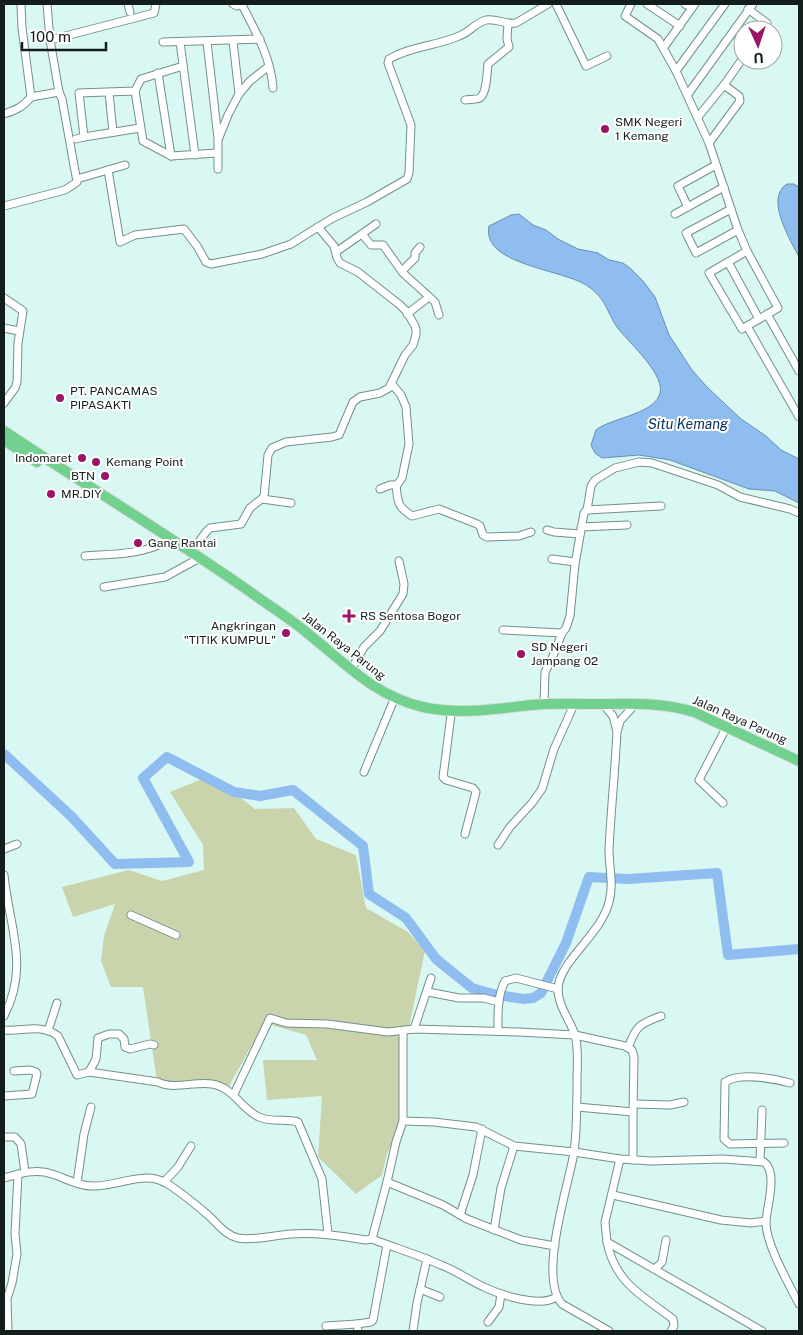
<svg xmlns="http://www.w3.org/2000/svg" width="803" height="1335" viewBox="0 0 803 1335" font-family="'Public Sans',sans-serif">
<rect width="100%" height="100%" fill="#d9f8f3"/>
<path fill="#c9d4ac" d="M212,775L255,809L294,808L316,839L356,855L366,908L408,932L425,951L407,1036L401,1123L387,1154L382,1175L356,1194L318,1157L322,1096L267,1100L263,1060H317L306,1035L264,1023L228,1088L185,1081H157L143,987H111L101,961L104,936L115,904L73,917L62,887L129,870L162,881L204,870L203,845L170,792Z"/>
<g fill="#8fbdef" stroke="#6a8db0">
<path d="M787,184H794L799,187V257C791,241 764,198 787,184Z"/>
<path d="M519,214L533,225L546,230L558,239L578,249L598,253L609,260L623,263L630,268L643,281L655,297L669,335L692,370L707,387L741,419L766,436L781,450L799,459V503L775,491L749,489L670,460L639,455L602,458L595,453L591,445L596,430C611,418 650,415 659,396C669,377 627,341 617,327C606,311 607,300 589,287C566,269 481,266 489,226L511,215Z"/>
</g>
<g fill="none" stroke-linecap="round" stroke-linejoin="round">
<path stroke="#8fbdef" stroke-width="10" d="M4,754L71,816L115,864L189,862L143,778L167,757L234,792L260,796L293,790L363,846L369,894L406,918L436,959L472,988L497,995L524,999L533,998L541,993L566,943L589,877L628,879L717,873L728,955L799,949"/>
<g stroke="#73908b" stroke-width="9">
<g id="minor">
<path d="M47,4L50,40"/>
<path d="M128,4L130,12"/>
<path d="M233,4L237,6L243,4"/>
<path d="M556,4L586,66L607,56"/>
<path d="M631,4L625,16L658,39L676,71L709,143L738,230L747,251L778,308L742,329L709,273L747,251"/>
<path d="M647,4L680,26"/>
<path d="M685,4L692,8"/>
<path d="M242,5C256,32 271,58 273,88"/>
<path d="M748,9L767,23L762,30"/>
<path d="M233,41L239,94"/>
<path d="M163,42L260,39"/>
<path d="M180,42L195,155"/>
<path d="M207,42L218,138"/>
<path d="M664,47L695,4"/>
<path d="M676,71L725,4"/>
<path d="M158,73L171,156"/>
<path d="M135,91L143,141L171,156L217,153"/>
<path d="M59,92L50,40L154,13L156,4"/>
<path d="M109,93L113,132"/>
<path d="M688,94L753,4"/>
<path d="M465,100C469,99 479,100 481,97C487,91 487,71 488,64L509,47L507,39L508,23"/>
<path d="M4,114C16,110 23,107 31,97"/>
<path d="M698,117L724,85L743,58"/>
<path d="M140,128L84,137L79,93L135,91L141,79L183,66"/>
<path d="M76,139L84,137"/>
<path d="M709,143L740,101L739,96L724,85"/>
<path d="M218,169V140L228,115L239,94L250,81L269,66"/>
<path d="M108,170L120,242L135,235L184,229L197,246L206,262L211,264L262,254L291,244L318,227"/>
<path d="M77,179L125,165"/>
<path d="M4,206L65,190L77,182L62,99L59,92L31,97L22,28L21,4"/>
<path d="M688,207L678,186L716,165"/>
<path d="M731,209L686,233L696,253L738,230"/>
<path d="M675,214L724,187"/>
<path d="M362,234L371,245H383L403,273L435,302L439,315"/>
<path d="M336,252L376,224"/>
<path d="M728,262L759,319"/>
<path d="M402,271L415,258V253L420,247"/>
<path d="M4,298L23,311L18,343L17,382L15,388L4,403"/>
<path d="M407,314L429,297"/>
<path d="M767,314L799,371"/>
<path d="M747,326L799,417"/>
<path d="M4,328L19,331"/>
<path d="M396,485C398,503 397,506 412,516L439,509L477,524L480,526L483,535L487,537L519,536L531,532"/>
<path d="M380,489L390,485H397L402,478L409,444L406,407L401,395L392,384"/>
<path d="M262,499L291,503"/>
<path d="M587,510L591,486L595,480L615,468L639,462L652,463L718,485L740,497L790,509L799,513"/>
<path d="M581,527L627,525"/>
<path d="M547,530L554,532L580,534"/>
<path d="M192,551L206,532L210,528L241,524L250,508L264,497L268,455L272,448L286,442L332,437L339,435L353,402L360,397L380,393L389,388L405,355L413,345L416,335V330L415,326L407,312L400,305L358,272L340,263L337,258L334,246L318,227L333,218L367,202L407,179L409,173L411,125L388,63L389,59C411,46 437,46 459,36C469,33 475,23 486,20C496,18 506,25 516,23L548,4"/>
<path d="M85,556C111,554 141,555 165,542"/>
<path d="M552,559L575,562"/>
<path d="M104,587L165,577L196,560"/>
<path d="M503,630L562,633"/>
<path d="M351,670L364,647L380,631L403,594L404,584L399,561"/>
<path d="M544,704L545,672L551,661L562,633L566,628L570,616L575,564L584,513L587,510L661,506"/>
<path d="M607,709L613,716L617,732C615,771 611,810 609,849C609,867 614,885 609,902C601,935 559,961 558,989C558,1006 570,1020 575,1035C579,1049 577,1066 577,1081C577,1104 577,1129 574,1153C568,1187 538,1277 562,1304L609,1331"/>
<path d="M451,715L443,777L446,780L473,788L476,792L465,834"/>
<path d="M618,729L620,721L631,709"/>
<path d="M364,772L393,702"/>
<path d="M723,803L699,780L724,732"/>
<path d="M498,845L510,827L532,803L542,789L554,749L572,709"/>
<path d="M4,849L17,844"/>
<path d="M4,875C9,927 30,966 4,1016"/>
<path d="M131,915L176,935"/>
<path d="M428,992L459,998H484L499,1002"/>
<path d="M414,1029L431,978"/>
<path d="M4,1030C22,1032 41,1023 58,1036L77,1075L89,1072L158,1082C173,1090 195,1081 212,1084C233,1087 241,1109 259,1117C272,1123 286,1118 298,1122L322,1179L328,1234"/>
<path d="M48,1031L57,1003"/>
<path d="M498,1031C498,1015 497,996 505,981L516,978L558,989"/>
<path d="M628,1048C636,1026 639,1024 661,1016"/>
<path d="M89,1072L96,1059L98,1038L109,1034H119L124,1039L125,1047L130,1049L150,1044L154,1045"/>
<path d="M234,1094L270,1018L286,1023L327,1024L388,1032L414,1029L519,1032L575,1035L625,1046L632,1050L634,1057L633,1112"/>
<path d="M4,1096L32,1094L37,1074L36,1072L30,1070L14,1071"/>
<path d="M634,1104L670,1105L684,1102"/>
<path d="M577,1107L633,1112V1160"/>
<path d="M403,1121L434,1122L476,1127L514,1146L574,1152L620,1159L651,1161L723,1159L764,1162C778,1172 767,1206 766,1221C765,1243 789,1284 799,1304"/>
<path d="M4,1137H15L21,1144L25,1172"/>
<path d="M784,1143L730,1144L724,1139L725,1085V1082C740,1072 774,1079 790,1083"/>
<path d="M620,1159L605,1222L607,1242L762,1331"/>
<path d="M760,1161L762,1110"/>
<path d="M4,1178C19,1174 36,1168 52,1174C65,1178 78,1186 92,1186C117,1187 142,1170 166,1183C181,1192 195,1204 208,1215C218,1224 225,1235 238,1238C253,1241 275,1235 291,1234C317,1232 341,1236 366,1240L372,1239C395,1248 419,1255 441,1265C457,1271 470,1281 486,1288C501,1295 541,1308 556,1297"/>
<path d="M164,1182L178,1167L191,1146"/>
<path d="M387,1182L396,1142L403,1121V1031"/>
<path d="M77,1183L84,1134L91,1107"/>
<path d="M613,1195L721,1220L751,1223L766,1221"/>
<path d="M460,1215L473,1175L482,1129"/>
<path d="M494,1230L501,1188L514,1146"/>
<path d="M372,1239L387,1182L443,1205L467,1219L521,1240L555,1246"/>
<path d="M607,1242C615,1283 643,1296 673,1319L674,1326L671,1331"/>
<path d="M655,1269L662,1262L666,1240"/>
<path d="M420,1289L440,1297"/>
<path d="M488,1322L499,1307L501,1294"/>
<path d="M326,1326L357,1324"/>
<path d="M8,1331L7,1299L12,1283L17,1254L15,1234L18,1174"/>
<path d="M358,1331L357,1324L371,1322L373,1320L387,1245"/>
<path d="M413,1331L417,1303L427,1259"/>
</g>
</g>
<g stroke="#dedfdf" stroke-width="12">
<g id="highway">
<path d="M4,431C85,485 169,535 249,591C268,605 288,617 306,632C344,662 374,696 423,707C458,715 496,709 531,705C553,703 576,704 598,704C630,704 663,702 694,712L799,761"/>
<path d="M4,440L37,462"/>
</g>
</g>
<use href="#minor" stroke="#fff" stroke-width="7"/>
<use href="#highway" stroke="#72d18f" stroke-width="10"/>
</g>
<g fill="#9b1466" stroke="#fff" stroke-width="2">
<circle cx="605" cy="129" r="5"/>
<circle cx="60" cy="398" r="5"/>
<circle cx="82" cy="458" r="5"/>
<circle cx="96" cy="462" r="5"/>
<circle cx="105" cy="476" r="5"/>
<circle cx="51" cy="494" r="5"/>
<circle cx="138" cy="543" r="5"/>
<path d="M346.5 608.5h5v5h5v5h-5v5h-5v-5h-5v-5h5z"/>
<circle cx="286" cy="633" r="5"/>
<circle cx="521" cy="654" r="5"/>
</g>
<g text-anchor="middle" dominant-baseline="central" stroke-width="4" stroke-linejoin="round" paint-order="stroke">
<g font-size="12" fill="#121d1c" stroke="#fff" text-anchor="start">
<text x="615" y="122">SMK Negeri<tspan x="615" dy="14">1 Kemang</tspan></text>
<text x="70" y="391">PT. PANCAMAS<tspan x="70" dy="14">PIPASAKTI</tspan></text>
<text x="72" y="458" text-anchor="end">Indomaret</text>
<text x="106" y="462">Kemang Point</text>
<text x="95" y="476" text-anchor="end">BTN</text>
<text x="61" y="494">MR.DIY</text>
<text x="148" y="543">Gang Rantai</text>
<text x="360" y="616">RS Sentosa Bogor</text>
<text x="276" y="626" text-anchor="end">Angkringan<tspan x="276" dy="14">"TITIK KUMPUL"</tspan></text>
<text x="531" y="647">SD Negeri<tspan x="531" dy="14">Jampang 02</tspan></text>
</g>
<g font-size="12" fill="#121d1c" stroke="#fff">
<text transform="translate(344 646) rotate(38)">Jalan Raya Parung</text>
<text transform="translate(740 720) rotate(24)">Jalan Raya Parung</text>
</g>
<g font-size="14" font-style="italic" fill="#00315e" stroke="#fff">
<text x="688" y="424">Situ Kemang</text>
</g>
</g>
<rect width="803" height="1335" fill="none" stroke="#121d1c" stroke-width="10"/>
<g transform="translate(758 45) rotate(177)"><circle r="24" fill="#ffffff" stroke="#a0a5a4"/>
<path d="M0-4L9 19L0 12L-9 19Z" fill="#9b1466"/>
<text y="-8" font-size="14" font-weight="bold" text-anchor="middle" fill="#121d1c">U</text>
</g>
<path d="M22 42v8h84v-8" fill="none" stroke="#121d1c" stroke-width="2.5"/>
<text x="30" y="42" font-size="15" fill="#121d1c" stroke="#ffffff" stroke-width="4" paint-order="stroke">100 m</text>
</svg>
